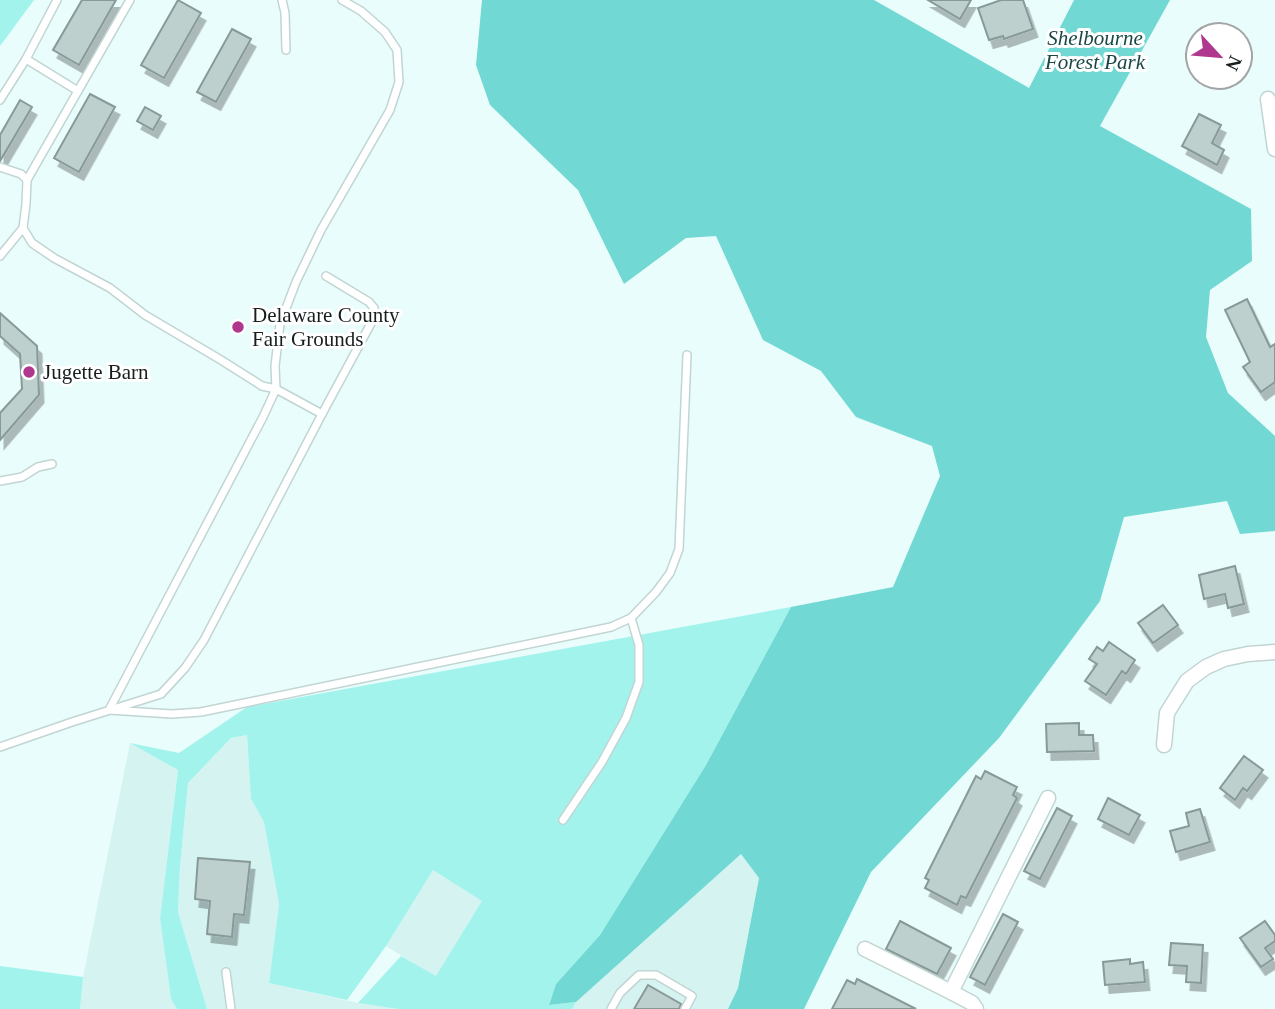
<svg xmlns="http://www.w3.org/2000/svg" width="1275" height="1009" viewBox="0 0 1275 1009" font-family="Georgia,serif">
<defs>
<filter id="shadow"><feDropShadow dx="4.5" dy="8" stdDeviation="0" flood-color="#0004"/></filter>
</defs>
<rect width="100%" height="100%" fill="#e9fdfc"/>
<g fill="#d5f3f1">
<path d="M247,735L251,799L264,822L279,904L269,983L358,1003L398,1009H207L178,912L180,866L188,783L231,738Z"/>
<path d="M130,743L178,769L160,918L171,999L177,1009H80L83,977Z"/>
<path d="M741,854L759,877L738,988L728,1009H572L576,1002Z"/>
<path d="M433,869L483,900L436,977L386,946Z"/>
</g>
<g fill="#a3f3ed">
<path d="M0,0H34L0,46Z"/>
<path d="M791,607L706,765L600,935L556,984L549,1005L576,1002L572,1009H398L358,1003L401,956L436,976L482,901L433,870L386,946L347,1000L269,983L279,904L264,822L251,799L247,735L231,738L188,783L180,866L178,912L207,1009H177L171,999L160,918L178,770L130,743L179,753L247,707Z"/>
<path d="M0,966L83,977L80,1009H0Z"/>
</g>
<path fill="#71d8d3" d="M482,0H874L1029,88L1074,0H1170L1100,126L1251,209L1252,261L1210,290L1206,337L1228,393L1275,436V531L1240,534L1227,501L1124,517L1100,601L999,738L871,872L804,1009H728L738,988L759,878L741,854L576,1002L549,1005L556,984L600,935L706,765L791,607L893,587L940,476L932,446L856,417L821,371L763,340L716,236L686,238L624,284L578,190L490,105L476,65Z"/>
<g fill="#bdd0ce" stroke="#879a98" stroke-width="2" filter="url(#shadow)">
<path d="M82,0H116L79,65L53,50Z"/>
<path d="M178,0L201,13L164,78L141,65Z"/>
<path d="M928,0H971L960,19Z"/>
<path d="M1001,0H1023L1033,29L1004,39L1003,36L989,40L978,8Z"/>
<path d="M232,29L251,39L216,102L197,92Z"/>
<path d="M90,94L115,107L79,172L54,158Z"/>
<path d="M20,100L32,107L0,161V135Z"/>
<path d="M145,107L161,116L153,130L137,121Z"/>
<path d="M1199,114L1221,125L1212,143L1224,150L1217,165L1182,146Z"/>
<path d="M1247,299L1270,347L1275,344V382L1261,392L1243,367L1250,362L1225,310Z"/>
<path d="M0,313L37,346L39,395L0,440V413L22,389L20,354L0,336Z"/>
<path d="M1235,566L1244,604L1228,608L1225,594L1204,599L1199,575Z"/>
<path d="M1163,605L1178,625L1153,643L1138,623Z"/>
<path d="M1109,642L1135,660L1126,674L1122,671L1106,695L1085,681L1097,664L1089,659L1097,647L1103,651Z"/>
<path d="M1079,723V735H1093L1094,751L1047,752L1046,724Z"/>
<path d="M1244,756L1263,770L1247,791L1243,788L1235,800L1220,788Z"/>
<path d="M985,771L1017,787L1013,795L1017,798L966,898L961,896L957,905L925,888L929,880L925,878L976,776L981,779Z"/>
<path d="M1108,798L1140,815L1129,835L1098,819Z"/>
<path d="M1057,808L1072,816L1040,879L1024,871Z"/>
<path d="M1200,809L1210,842L1176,852L1170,831L1189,826L1186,813Z"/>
<path d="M198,858L250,862L244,915L234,914L232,937L207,934L210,901L195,899Z"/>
<path d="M1003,914L1018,922L985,985L970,977Z"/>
<path d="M900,921L951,948L937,974L886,949Z"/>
<path d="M1265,921L1275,935V941L1265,948L1273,959L1261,967L1240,938Z"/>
<path d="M1171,943L1203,945L1201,983L1186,982L1187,966L1169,965Z"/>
<path d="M1130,959V964L1143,962L1145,982L1105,985L1103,962Z"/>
<path d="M857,979L916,1009H832L847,980L855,984Z"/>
<path d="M648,985L681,1004L679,1009H634Z"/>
</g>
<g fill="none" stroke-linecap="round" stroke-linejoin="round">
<g stroke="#c1d5d3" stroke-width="10">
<g id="service">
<path d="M282,0L285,13L286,50"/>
<path d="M342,0L361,11L385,32L397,50L399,82L390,110L321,230L296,282L280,324L275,366L276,389L263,417L109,710L172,714L201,712L611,627L631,618L656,592L670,573L679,549L687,355"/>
<path d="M26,59L78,91"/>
<path d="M0,100L26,59L57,0"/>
<path d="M0,167L21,174L27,180L26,204L23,228L32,243L54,258L110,288L145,315L221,360L262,386L276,389L322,414"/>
<path d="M27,180L130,0"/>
<path d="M0,256L23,228"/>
<path d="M0,481L22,477L38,467L52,464"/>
<path d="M0,747L72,722L161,694L185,668L204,640L322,414L375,316L374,308L369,302L326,276"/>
<path d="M563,820L602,762L626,718L639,682V645L631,618"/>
<path d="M226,972L231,1009"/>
<path d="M611,1009L620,993L639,975H656L692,996L685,1009"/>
</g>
</g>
<g stroke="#c1d5d3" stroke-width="17">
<g id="minor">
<path d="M1268,99L1275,149"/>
<path d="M1164,745L1167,713L1187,681L1206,667L1224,659L1248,654L1275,652"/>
<path d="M865,949L951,992"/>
<path d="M976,1009L972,1003L951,992L1048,798"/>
</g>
</g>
<use href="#service" stroke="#fff" stroke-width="7"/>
<use href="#minor" stroke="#fff" stroke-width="14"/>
</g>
<g fill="#af388e" stroke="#fff" stroke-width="2.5">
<circle cx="238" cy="327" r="7"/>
<circle cx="29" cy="372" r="7"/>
</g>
<g text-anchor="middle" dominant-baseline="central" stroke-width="6" stroke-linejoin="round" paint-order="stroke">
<g font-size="21" font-style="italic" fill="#184745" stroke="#fff">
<text x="1095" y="38">Shelbourne<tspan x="1095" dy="24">Forest Park</tspan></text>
</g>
<g font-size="21" fill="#171e1e" stroke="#fff" text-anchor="start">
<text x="252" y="315">Delaware County<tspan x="252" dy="24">Fair Grounds</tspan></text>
<text x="43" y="372">Jugette Barn</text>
</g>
</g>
<g transform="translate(1219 56) rotate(116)"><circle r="33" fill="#ffffff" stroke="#a2a5a5" stroke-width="2"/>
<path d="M0-5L12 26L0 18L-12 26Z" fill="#af388e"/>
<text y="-10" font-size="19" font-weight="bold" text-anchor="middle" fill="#171e1e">N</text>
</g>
</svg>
